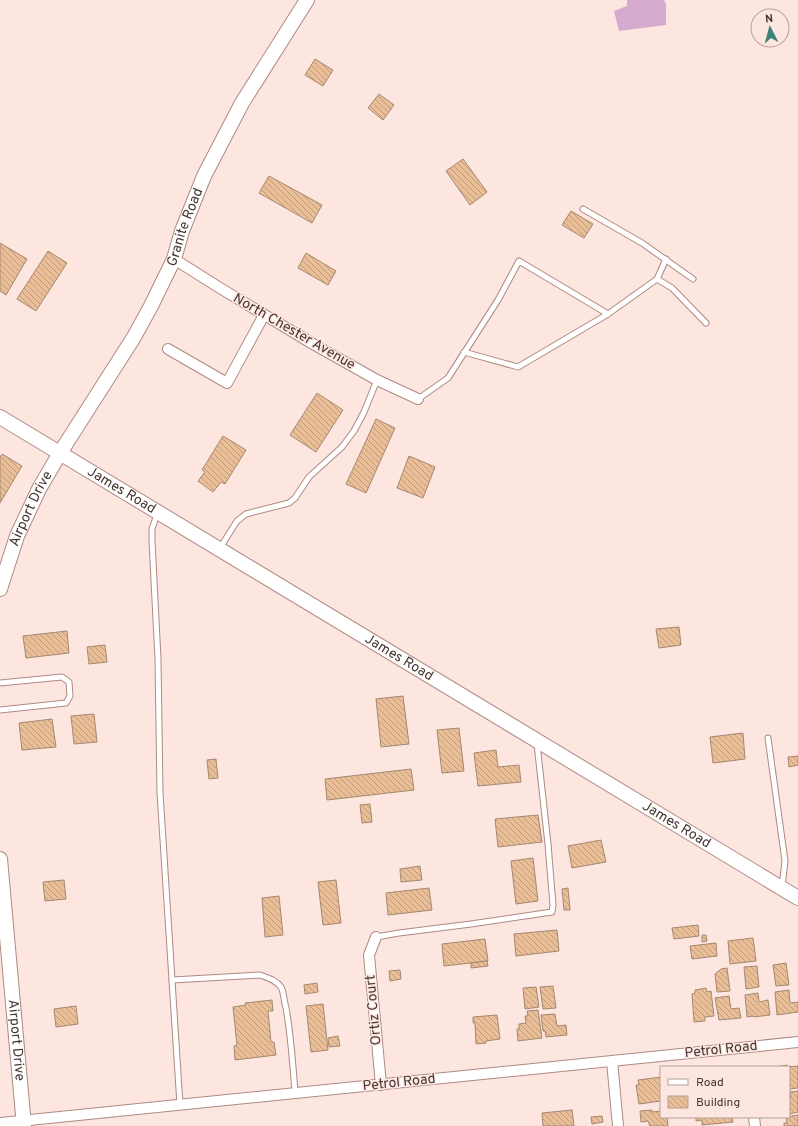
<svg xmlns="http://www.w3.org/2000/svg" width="798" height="1126" viewBox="0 0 798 1126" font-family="Overpass,sans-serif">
<defs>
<pattern id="building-back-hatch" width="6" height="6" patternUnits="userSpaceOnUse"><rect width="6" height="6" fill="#eabe97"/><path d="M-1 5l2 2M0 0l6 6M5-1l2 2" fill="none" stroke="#bf9b7c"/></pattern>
</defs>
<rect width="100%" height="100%" fill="#fee6e0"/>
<path fill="#d6a9cf" d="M627,0H664L666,4V25L619,31L614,11L627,6Z"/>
<g fill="url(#building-back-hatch)" stroke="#a38871">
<path d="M315,59L333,70L323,86L305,75Z"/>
<path d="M379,94L394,105L383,120L368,108Z"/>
<path d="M463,159L487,192L470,205L446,171Z"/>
<path d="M269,176L322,205L312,223L259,193Z"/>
<path d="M571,211L593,224L584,238L562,225Z"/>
<path d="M0,243L27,259L6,295L0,291Z"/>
<path d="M48,251L67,263L36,311L17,299Z"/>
<path d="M306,253L336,271L328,285L298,268Z"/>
<path d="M317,393L343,410L316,452L290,435Z"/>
<path d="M376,419L395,428L366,493L346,484Z"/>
<path d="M223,436L246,450L225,484L221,482L213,492L198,481L205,472L202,470Z"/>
<path d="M2,454L22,466L0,503V457Z"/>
<path d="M409,456L435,467L423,498L397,488Z"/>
<path d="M679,627L681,645L659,648L656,629Z"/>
<path d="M67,631L69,653L26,658L23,636Z"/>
<path d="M105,645L107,662L89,664L87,647Z"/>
<path d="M403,696L409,744L381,747L376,699Z"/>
<path d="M94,714L97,742L74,744L71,716Z"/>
<path d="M52,719L56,747L22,750L19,723Z"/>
<path d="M459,728L464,771L442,773L437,730Z"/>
<path d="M743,733L745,759L713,763L710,737Z"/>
<path d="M496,750L498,767L519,765L521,782L478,786L474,753Z"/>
<path d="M798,756V765L789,767L788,757Z"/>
<path d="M216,759L218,778L209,779L207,760Z"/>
<path d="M411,769L414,790L327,800L325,779Z"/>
<path d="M370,804L372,822L362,823L360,805Z"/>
<path d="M538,815L542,842L498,847L495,819Z"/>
<path d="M601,840L606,862L572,868L568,846Z"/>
<path d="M533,858L538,901L516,904L511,861Z"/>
<path d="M420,866L422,880L401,882L400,869Z"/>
<path d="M64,880L66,899L45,901L43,882Z"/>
<path d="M336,880L341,923L323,925L318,882Z"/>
<path d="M429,888L432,910L388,915L386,893Z"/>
<path d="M568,888L570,910H564L562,889Z"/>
<path d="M279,896L283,935L265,937L262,898Z"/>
<path d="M698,925L699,936L674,939L672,928Z"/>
<path d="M557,930L559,951L516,956L514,934Z"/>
<path d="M702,935H706L707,941L702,942Z"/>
<path d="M753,938L756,961L730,964L728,941Z"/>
<path d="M485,939L488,961L444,966L442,944Z"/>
<path d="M716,943L717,956L692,959L690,946Z"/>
<path d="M487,961L488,966L471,968V963Z"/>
<path d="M786,963L789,985L776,986L773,965Z"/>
<path d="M757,966L759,987L746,989L744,967Z"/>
<path d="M727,968L730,991L717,992L715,974L721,969Z"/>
<path d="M400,970L401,979L390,981L389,971Z"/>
<path d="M317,983L318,992L305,994L304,985Z"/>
<path d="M553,986L556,1008L543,1009L540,987Z"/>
<path d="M536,987L539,1007L525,1009L523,988Z"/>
<path d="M706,988L707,992L711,991L714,1016L705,1017V1021L694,1022L692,994L695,993V990Z"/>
<path d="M789,990L790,1003L798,1002V1012L777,1015L775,992Z"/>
<path d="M758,993L759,1002L768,1000L770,1015L754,1017V1016L747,1017L745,995Z"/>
<path d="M729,996L731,1009L739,1008L741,1018L719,1020L715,998Z"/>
<path d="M272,1000L273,1011H268L271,1042H274L276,1055L235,1060L234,1046L237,1045L233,1007L246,1005L245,1003Z"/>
<path d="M323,1004L328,1050L311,1052L306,1006Z"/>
<path d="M76,1006L78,1024L56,1027L54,1009Z"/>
<path d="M538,1010L542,1038L518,1041L517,1029H519V1024L526,1023L525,1016H528L527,1011Z"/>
<path d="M555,1014L557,1026L566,1025L567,1035L546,1037L545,1031H543L541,1015Z"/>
<path d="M497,1015L500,1039L486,1041V1043L476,1044L475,1023H473V1017Z"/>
<path d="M338,1036L340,1046L329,1047L328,1038Z"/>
<path d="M787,1065V1067L798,1066V1088L789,1089V1067H776Z"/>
<path d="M661,1077V1101L639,1104L636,1085H639L638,1080Z"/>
<path d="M798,1091V1112L789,1114V1098H791L790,1092Z"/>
<path d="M572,1110L574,1126H543L542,1113Z"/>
<path d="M652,1110V1112L661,1111V1117H667L668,1126H650L648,1121L641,1122L640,1111Z"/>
<path d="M798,1115V1126H784V1123H787L786,1117Z"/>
<path d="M602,1116L603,1122L592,1124L591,1117Z"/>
<path d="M696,1117H732L733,1122L702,1125V1120L696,1121Z"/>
</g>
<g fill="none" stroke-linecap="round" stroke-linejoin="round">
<g stroke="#ae8a82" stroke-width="7">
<g id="service">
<path d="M583,209L642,243L693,279"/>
<path d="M657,279L666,259"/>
<path d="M464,352L518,367L608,314"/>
<path d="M418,399L448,378L498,300L519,261L608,314L657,279L672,288L706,323"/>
<path d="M157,514L152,529V541L158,659L160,793L180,1105"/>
<path d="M220,548L237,521L246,514L289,503L295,498L309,477L342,447L354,431L364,412L377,380"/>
<path d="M0,683L62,677L69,682L70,696L66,703L0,710"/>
<path d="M768,738L785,861L782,887"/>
<path d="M376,937L399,933L471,924L552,912L553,905L548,844L537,744"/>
<path d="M172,980L260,975C268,978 276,980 281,987C284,992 284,1002 286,1008C291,1036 293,1064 295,1093"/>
</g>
</g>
<g stroke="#ae8a82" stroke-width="12">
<g id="minor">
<path d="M174,259L220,288L313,344L377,380L418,399"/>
<path d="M168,349L227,383L264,315"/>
<path d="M376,937L369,955L381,1085"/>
<path d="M612,1061L618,1126"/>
<path d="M754,1117L755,1126"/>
<path d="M0,1123L798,1042"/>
</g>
</g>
<g stroke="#ae8a82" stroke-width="16">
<g id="secondary">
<path id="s1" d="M0,417L798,898"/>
<path id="s2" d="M0,589L17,536L39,489L60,453L134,337L151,306L174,259L182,231L204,176L242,103L307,0"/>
<path id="s3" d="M0,859L24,1126"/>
</g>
</g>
<use href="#service" stroke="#fff" stroke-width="5"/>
<use href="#minor" stroke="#fff" stroke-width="10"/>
<use href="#secondary" stroke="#fff" stroke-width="14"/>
</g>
<g text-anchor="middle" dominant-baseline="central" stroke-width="3" stroke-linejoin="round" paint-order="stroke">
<g font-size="14" fill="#453532" stroke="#fee6e0">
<text stroke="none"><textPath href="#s2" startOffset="408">Granite Road</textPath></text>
<text transform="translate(294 332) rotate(30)">North Chester Avenue</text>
<text stroke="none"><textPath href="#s1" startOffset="142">James Road</textPath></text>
<text stroke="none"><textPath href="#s2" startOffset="86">Airport Drive</textPath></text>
<text stroke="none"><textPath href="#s1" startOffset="466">James Road</textPath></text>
<text stroke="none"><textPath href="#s1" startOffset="790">James Road</textPath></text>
<text transform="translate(374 1010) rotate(-95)">Ortiz Court</text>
<text stroke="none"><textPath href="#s3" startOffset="182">Airport Drive</textPath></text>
<text transform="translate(721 1050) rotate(-6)">Petrol Road</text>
<text transform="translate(399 1083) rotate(-6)">Petrol Road</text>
</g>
</g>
<rect x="660" y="1066" width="130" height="52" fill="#fee6e0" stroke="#b49f9a"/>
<rect x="668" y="1079" width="20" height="6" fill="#ffffff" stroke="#b49f9a"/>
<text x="696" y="1086" font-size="12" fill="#453532">Road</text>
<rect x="668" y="1096" width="20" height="12" fill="url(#building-back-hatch)" stroke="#b49f9a"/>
<text x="696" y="1106" font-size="12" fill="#453532">Building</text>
<g transform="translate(770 28) rotate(354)"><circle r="19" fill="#fee6e0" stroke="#b49f9a"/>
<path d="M0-3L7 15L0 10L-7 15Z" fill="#3c827a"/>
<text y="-6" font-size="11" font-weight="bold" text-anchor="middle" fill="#453532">N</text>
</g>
</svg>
